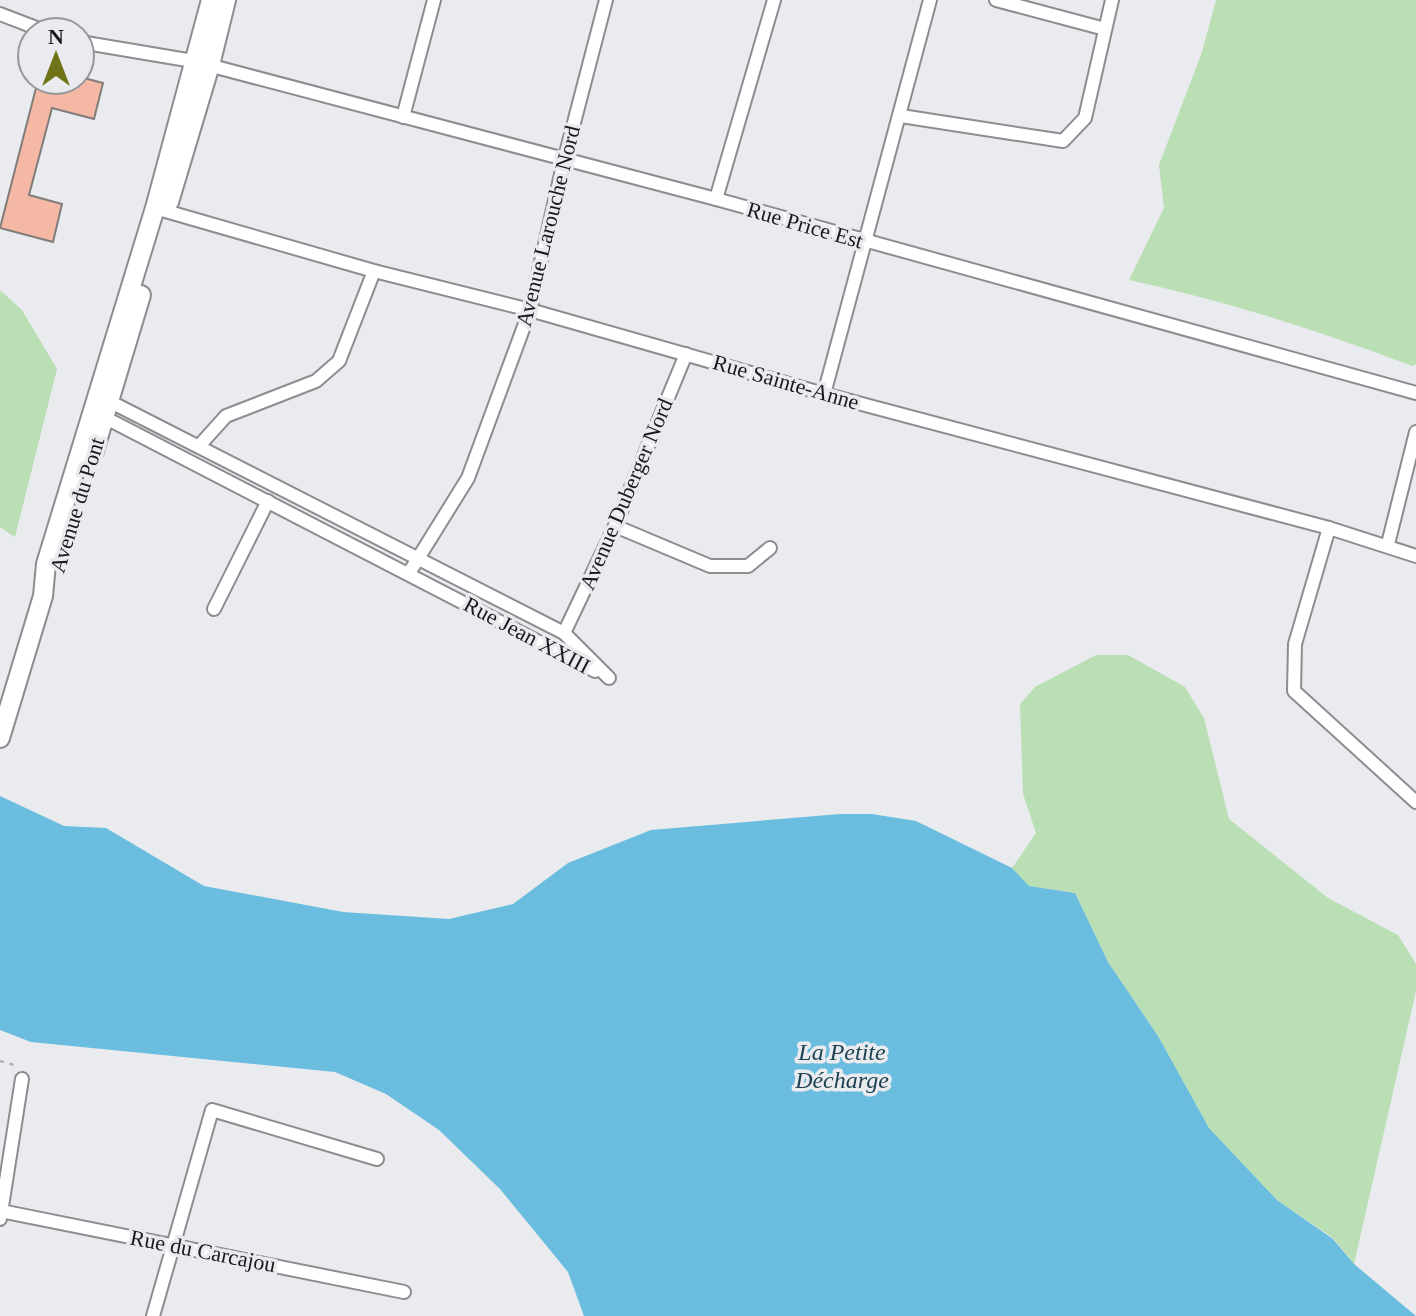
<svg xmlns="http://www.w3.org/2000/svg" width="1416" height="1316" viewBox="0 0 1416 1316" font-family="Georgia,serif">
<rect width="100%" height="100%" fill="#e9ebee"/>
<g fill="#bbdfb5">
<path d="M1216,0H1416V364L1412,366C1319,330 1225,301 1129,280L1164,208L1159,165L1202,52Z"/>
<path d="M0,290L22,310L57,369L15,537L0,527Z"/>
<path d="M1096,655H1128L1185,687L1204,718L1229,819L1328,898L1398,935L1416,964V991L1354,1264L1333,1238L1277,1200L1209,1128L1158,1036L1108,962L1075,893L1028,886L1012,868L1036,833L1023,794L1020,704L1035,687Z"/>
</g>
<path fill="#6abddf" d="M0,796L64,826L106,828L204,886L343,912L449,919L513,904L568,863L651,830L840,814H872L916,821L1012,868L1029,886L1075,893L1108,962L1158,1036L1209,1128L1277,1200L1333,1239L1354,1264L1416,1316H584L568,1272L500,1189L439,1130L386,1094L335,1072L31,1042L0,1030Z"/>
<path fill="#f5b8a5" stroke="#807c7a" stroke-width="2" d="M80,77L103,83L94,119L52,108L29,195L62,204L53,242L0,228L38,80L65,84L66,80H80Z"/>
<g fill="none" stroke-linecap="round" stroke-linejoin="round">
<g stroke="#8b8d90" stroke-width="16">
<g id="street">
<path d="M996,0L1105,29"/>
<path d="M0,14L47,32"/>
<path d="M80,42L193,61L716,199L1416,393"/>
<path d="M901,116L1063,141L1085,118L1112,0"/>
<path d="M403,117L434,0"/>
<path d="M716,199L774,0"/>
<path d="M155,208L374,271L530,310L824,394L1329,528L1416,556"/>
<path d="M824,394L930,0"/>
<path d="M103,398L564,633L609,678"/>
<path d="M100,415L595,671"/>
<path d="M199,446L226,416L316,381L339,361L374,271"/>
<path d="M615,526L710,566H748L770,548"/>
<path d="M1329,528L1295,644L1294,691L1416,802"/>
<path d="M1388,544L1416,432"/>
<path d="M409,573L468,478L530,310L564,161L606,0"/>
<path d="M214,609L268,501"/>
<path d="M564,633L615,526L686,354"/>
<path d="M1,1211L404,1292"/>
<path d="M0,1219L22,1079"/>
<path d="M153,1316L212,1110L377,1159"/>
</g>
</g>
<g stroke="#8b8d90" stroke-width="22">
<g id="primary">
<path d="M169,202L210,65L226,0"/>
<path d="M94,451L141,295"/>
<path d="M0,738L43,596L46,564L155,208L211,0"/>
</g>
</g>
<path stroke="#a3a4a7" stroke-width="2" stroke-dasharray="4 6" stroke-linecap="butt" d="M0,1061L18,1066"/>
<use href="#street" stroke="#fff" stroke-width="12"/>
<use href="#primary" stroke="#fff" stroke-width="18"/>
</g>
<g text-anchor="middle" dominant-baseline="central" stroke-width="7" stroke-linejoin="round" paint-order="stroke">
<g font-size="22" fill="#1a1a1c" stroke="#e9ebee">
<text transform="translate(805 225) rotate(16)">Rue Price Est</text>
<text transform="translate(548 226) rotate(-76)">Avenue Larouche Nord</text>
<text transform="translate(786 382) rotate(16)">Rue Sainte-Anne</text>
<text transform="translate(626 494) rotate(-67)">Avenue Duberger Nord</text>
<text transform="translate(77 505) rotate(-73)">Avenue du Pont</text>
<text transform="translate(527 635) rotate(28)">Rue Jean XXIII</text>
<text transform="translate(203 1251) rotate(11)">Rue du Carcajou</text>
</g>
<g font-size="24" font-style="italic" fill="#1d4352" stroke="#e9ebee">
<text x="842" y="1052">La Petite<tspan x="842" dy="28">Décharge</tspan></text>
</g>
</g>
<g transform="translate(56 56)"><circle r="38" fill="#e9ebee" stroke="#96979a" stroke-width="2"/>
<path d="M0-6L14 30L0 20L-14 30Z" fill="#707217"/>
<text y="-12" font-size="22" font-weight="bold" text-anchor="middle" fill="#1a1a1c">N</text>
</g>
</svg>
